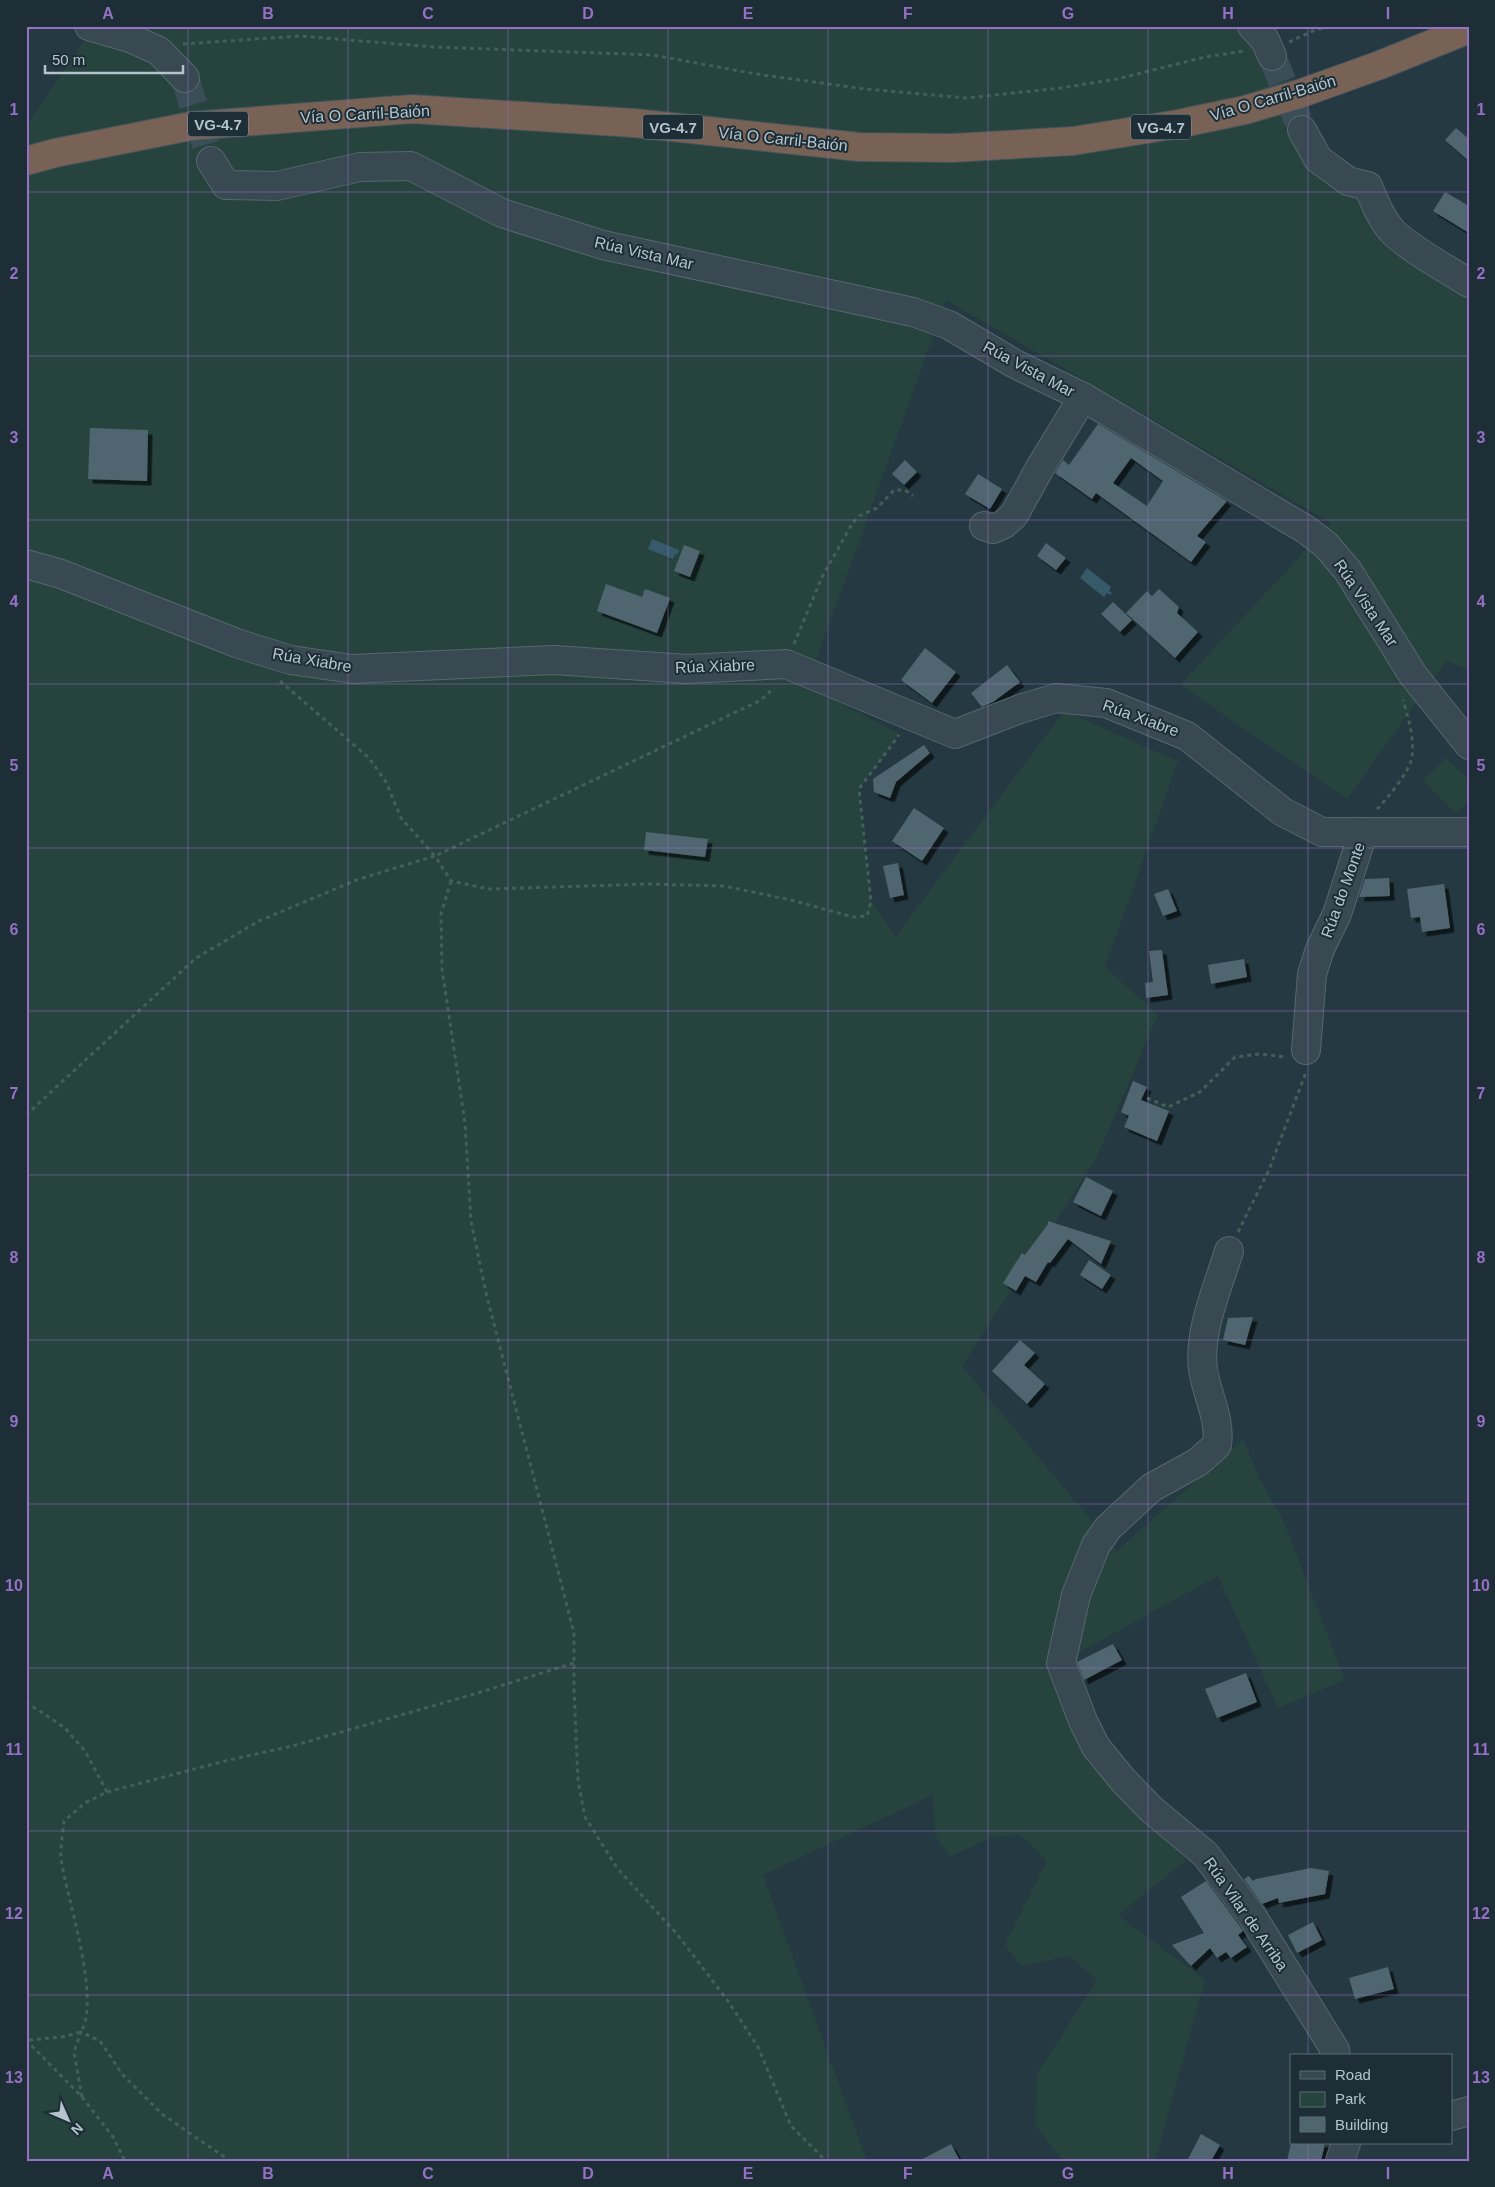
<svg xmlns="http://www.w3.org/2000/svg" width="1495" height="2187" viewBox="0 0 1495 2187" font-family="Helvetica,sans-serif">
<defs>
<filter id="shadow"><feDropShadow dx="4.5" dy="4.5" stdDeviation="0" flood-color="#0009"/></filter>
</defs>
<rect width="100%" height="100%" fill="#243942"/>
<g fill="#26433e">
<path d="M94,26H1252L1265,40L1299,94L1287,98L1318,159L1393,232L1469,283V671L1447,660L1347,799L1180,685L1331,523L946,300L807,686L900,734L859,789L871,901L896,936L1064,711L1178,761L1105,967L1158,1015L1096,1159L962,1366L1117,1551L1243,1439L1259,1478L1284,1522L1345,1680L1278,1708L1218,1576L1080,1652L1058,1674L1080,1733L1112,1790L1187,1860L1118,1915L1205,1980L1155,2161H1063L1036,2126L1037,2074L1097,1980L1069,1956L1021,1966L1005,1945L1047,1861L1020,1835L992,1837L950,1857L935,1835L933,1795L763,1875L867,2161H26V127Z"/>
<path d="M1446,758L1469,780V801L1456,814L1423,781Z"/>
</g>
<g fill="#375a6a">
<path d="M652,539L679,550L677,555L675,554L673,559L648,549Z"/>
<path d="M1087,568L1111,587L1109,591L1112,593L1110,595L1107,593L1104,597L1080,578Z"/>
</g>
<g fill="#4f666f" fill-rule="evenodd" filter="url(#shadow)">
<path d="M1456,128L1469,139V161L1445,140Z"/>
<path d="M1445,192L1469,206V233L1433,211Z"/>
<path d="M1098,424L1227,501L1197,536L1206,542L1191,562L1096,493L1092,499L1055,473L1063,460L1069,465ZM1131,458L1163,481L1147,506L1113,483Z"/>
<path d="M90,428L148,430L147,481L88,479Z"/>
<path d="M905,460L917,472L904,485L892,474Z"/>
<path d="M978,474L1002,489L990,509L965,494Z"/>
<path d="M1046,543L1066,558L1056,570L1037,556Z"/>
<path d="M684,545L700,551L690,577L674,571Z"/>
<path d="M606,584L642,597L645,589L670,598L657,633L597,611Z"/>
<path d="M1159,589L1179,607L1177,613L1198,632L1175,658L1126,613L1147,591L1152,596Z"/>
<path d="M1113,602L1132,620L1120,632L1101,614Z"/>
<path d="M925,648L956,672L932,703L901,680Z"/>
<path d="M1007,665L1020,682L993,702L982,707L971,693Z"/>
<path d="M924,745L930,753L896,782L890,798L874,792L873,779Z"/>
<path d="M914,808L944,828L922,861L892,841Z"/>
<path d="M646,832L708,839L705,857L644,850Z"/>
<path d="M898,863L904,895L890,898L883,866Z"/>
<path d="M1389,878L1390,896L1359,897L1365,879Z"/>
<path d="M1444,884L1450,928L1422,932L1420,917L1411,918L1407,889Z"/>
<path d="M1168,889L1177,911L1163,916L1154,894Z"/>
<path d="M1162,950L1168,995L1146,998L1145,983L1153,982L1149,951Z"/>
<path d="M1244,959L1247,977L1211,984L1208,965Z"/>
<path d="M1133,1081L1147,1087L1141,1100L1169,1111L1157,1141L1124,1127L1129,1116L1121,1112Z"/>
<path d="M1086,1177L1113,1191L1101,1216L1073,1202Z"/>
<path d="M1048,1221L1111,1241L1101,1264L1068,1239L1050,1263L1048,1262L1036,1282L1025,1276L1016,1291L1003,1283L1022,1253L1025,1255L1048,1224Z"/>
<path d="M1089,1260L1111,1275L1102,1289L1080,1275Z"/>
<path d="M1253,1317L1245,1345L1223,1340L1228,1318Z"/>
<path d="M1020,1340L1035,1353L1024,1365L1045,1384L1027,1404L992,1371Z"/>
<path d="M1113,1644L1122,1660L1084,1680L1077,1662Z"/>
<path d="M1246,1673L1257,1702L1217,1718L1205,1689Z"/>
<path d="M1311,1868L1329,1871L1325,1894L1279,1903L1278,1898L1262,1904L1244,1879L1249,1876L1253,1881L1256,1879Z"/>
<path d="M1206,1881L1239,1925L1243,1931L1238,1935L1247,1947L1231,1958L1226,1952L1217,1958L1210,1948L1191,1966L1172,1945L1204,1933L1181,1897Z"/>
<path d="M1313,1922L1322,1940L1297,1953L1288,1935Z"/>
<path d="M1388,1967L1394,1989L1355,1999L1349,1978Z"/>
<path d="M1201,2134L1220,2145L1211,2161H1187Z"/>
<path d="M1291,2143H1325L1321,2161H1287Z"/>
<path d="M951,2144L960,2161H919Z"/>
</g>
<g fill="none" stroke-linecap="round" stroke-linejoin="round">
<g stroke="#3a4e57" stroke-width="28" stroke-dasharray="28 14" stroke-linecap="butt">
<path d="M1272,56L1302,130"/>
<path d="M185,78L211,161"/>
</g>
<g stroke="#56676f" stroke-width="30">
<g id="minor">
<path d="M89,26L130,38L159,51L185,78"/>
<path d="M1252,26L1265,40L1272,56"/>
<path d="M1302,130L1318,159L1348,181L1368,186C1374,201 1382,221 1394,233C1415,252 1445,268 1469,283"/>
<path d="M211,161L226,185L277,186L360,167L411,166L502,213L603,245L913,312L949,325L1015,364L1083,397L1305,529L1326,545L1348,571L1413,675L1469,745"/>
<path d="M984,526L993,529L1004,524L1014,515L1041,466L1083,397"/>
<path d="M26,564L61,574L239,644L291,660L352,669L554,660L687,669L786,664L955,734L1020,709L1056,698L1106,703L1187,736L1283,812L1322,832H1469"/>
<path d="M1306,1050L1312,974L1320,949L1337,914L1363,833"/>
<path d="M1229,1251C1218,1287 1198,1331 1203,1370C1207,1395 1221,1420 1217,1445L1198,1462L1151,1488L1108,1528L1096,1545L1076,1595L1061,1663L1083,1721L1096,1747L1123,1780L1151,1809L1205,1854L1252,1916L1335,2050L1336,2056"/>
<path d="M1451,2116L1469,2111"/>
<path d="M1340,2161L1346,2143"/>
</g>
</g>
<g stroke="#43545c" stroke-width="30">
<path id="highway" d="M26,161L55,153L191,126L412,109L634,123L859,147L952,148L1073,141L1178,124L1245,110L1299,94L1380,65L1469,29"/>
</g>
<g stroke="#445f5a" stroke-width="3" stroke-dasharray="4 4" stroke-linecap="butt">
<path d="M1289,42L1315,30L1331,26"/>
<path d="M183,44L300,36L434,47L653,55L756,74L865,89L967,98L1061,88L1117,79L1205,57L1244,51"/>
<path d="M794,644L822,577L852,524L859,516L877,508L894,490H905L913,496"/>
<path d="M280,681L369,758L386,782L401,818L435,856L761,700L774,688"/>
<path d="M1377,809C1387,799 1407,774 1411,761C1416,742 1408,718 1403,700"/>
<path d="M451,881L441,914L442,969L465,1123L471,1221L486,1293L574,1633V1689L578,1781L585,1817L617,1868L677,1934L728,2001L758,2047L791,2126L826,2161"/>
<path d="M1147,1098L1168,1107L1200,1092L1235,1057L1260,1054L1285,1057"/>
<path d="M26,1115L196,958L259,921L359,879L435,856L451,881L489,889L648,884L724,886L791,900L853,917L867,916L871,901L859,789L899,735"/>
<path d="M1238,1232L1269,1170L1306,1072"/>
<path d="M26,1702L65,1728L85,1751L107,1792"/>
<path d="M26,2040L82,2097L113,2137L125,2161"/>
<path d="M29,2040L62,2037L81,2032C101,1998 67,1899 61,1859C60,1847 63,1833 64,1821L85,1803L107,1792L225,1761L292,1746L471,1695L574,1663"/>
<path d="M82,2097L74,2052L81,2032L100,2041L122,2074L162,2114L230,2161"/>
</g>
<use href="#minor" stroke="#384951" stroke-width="28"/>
<use href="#highway" stroke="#786155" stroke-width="28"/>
</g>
<path fill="none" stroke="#9570c5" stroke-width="1" stroke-opacity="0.55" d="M188,26V2161M348,26V2161M508,26V2161M668,26V2161M828,26V2161M988,26V2161M1148,26V2161M1308,26V2056M26,192H1469M26,356H1469M26,520H1469M26,684H1469M26,848H1469M26,1011H1469M26,1175H1469M26,1340H1469M26,1504H1469M26,1668H1469M26,1831H1469M26,1995H1469M1308,2143V2161"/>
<g text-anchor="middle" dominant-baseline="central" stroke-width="4" stroke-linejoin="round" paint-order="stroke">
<g fill="#1d2e37" stroke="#87979f" stroke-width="1">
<rect x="188" y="111.5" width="60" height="25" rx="4"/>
<rect x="643" y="114.5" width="60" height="25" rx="4"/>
<rect x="1131" y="114.5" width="60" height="25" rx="4"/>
</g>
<g font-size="15" font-weight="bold" fill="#b5c4cc">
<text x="218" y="124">VG-4.7</text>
<text x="673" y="127">VG-4.7</text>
<text x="1161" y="127">VG-4.7</text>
</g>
<g font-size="16" fill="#b5c4cc" stroke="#1d2e37">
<text transform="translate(1273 98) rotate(-16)">Vía O Carril-Baión</text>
<text transform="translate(365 114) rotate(-3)">Vía O Carril-Baión</text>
<text transform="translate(783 139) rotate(6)">Vía O Carril-Baión</text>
<text transform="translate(644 253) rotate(13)">Rúa Vista Mar</text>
<text transform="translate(1029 369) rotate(28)">Rúa Vista Mar</text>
<text transform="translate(1366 603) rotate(56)">Rúa Vista Mar</text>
<text transform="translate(312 660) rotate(10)">Rúa Xiabre</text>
<text transform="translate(715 666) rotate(-2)">Rúa Xiabre</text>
<text transform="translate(1141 718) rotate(20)">Rúa Xiabre</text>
<text transform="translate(1343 890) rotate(-70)">Rúa do Monte</text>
<text transform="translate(1246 1914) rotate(55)">Rúa Vilar de Arriba</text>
</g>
</g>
<rect width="1495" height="2187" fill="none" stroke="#1d2e37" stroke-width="55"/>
<rect x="1290" y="2054" width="162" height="90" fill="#1d2e37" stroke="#5a6a73"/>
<rect x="1300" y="2071" width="25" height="8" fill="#384951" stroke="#5a6a73"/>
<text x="1335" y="2080" font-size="15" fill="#b5c4cc">Road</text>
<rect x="1300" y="2092" width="25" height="15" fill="#26433e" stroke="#5a6a73"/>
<text x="1335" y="2104" font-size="15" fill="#b5c4cc">Park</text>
<rect x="1300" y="2117" width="25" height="15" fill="#4f666f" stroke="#5a6a73"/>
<text x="1335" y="2130" font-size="15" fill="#b5c4cc">Building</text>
<g transform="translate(68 2120) rotate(135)" stroke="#1d2e37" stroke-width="4" paint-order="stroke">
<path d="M0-4L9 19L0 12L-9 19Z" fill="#b5c4cc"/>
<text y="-8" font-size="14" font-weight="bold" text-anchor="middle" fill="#b5c4cc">N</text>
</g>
<path d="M45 65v8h138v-8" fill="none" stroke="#b5c4cc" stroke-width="2.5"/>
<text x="52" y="65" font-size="15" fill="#b5c4cc" stroke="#1d2e37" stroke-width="4" paint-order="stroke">50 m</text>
<rect x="28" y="28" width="1440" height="2132" fill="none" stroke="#9570c5" stroke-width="2"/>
<g font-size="16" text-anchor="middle" font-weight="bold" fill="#9570c5">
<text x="108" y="19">A</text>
<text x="268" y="19">B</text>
<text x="428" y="19">C</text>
<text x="588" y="19">D</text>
<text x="748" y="19">E</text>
<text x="908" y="19">F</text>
<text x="1068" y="19">G</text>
<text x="1228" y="19">H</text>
<text x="1388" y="19">I</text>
<text x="14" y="115">1</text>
<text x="1481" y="115">1</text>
<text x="14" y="279">2</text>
<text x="1481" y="279">2</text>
<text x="14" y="443">3</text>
<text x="1481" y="443">3</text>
<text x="14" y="607">4</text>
<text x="1481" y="607">4</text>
<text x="14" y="771">5</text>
<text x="1481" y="771">5</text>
<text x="14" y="935">6</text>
<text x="1481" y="935">6</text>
<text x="14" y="1099">7</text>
<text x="1481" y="1099">7</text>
<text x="14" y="1263">8</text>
<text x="1481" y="1263">8</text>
<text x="14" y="1427">9</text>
<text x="1481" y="1427">9</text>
<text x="14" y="1591">10</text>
<text x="1481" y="1591">10</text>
<text x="14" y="1755">11</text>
<text x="1481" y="1755">11</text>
<text x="14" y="1919">12</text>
<text x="1481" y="1919">12</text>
<text x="14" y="2083">13</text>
<text x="1481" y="2083">13</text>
<text x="108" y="2179">A</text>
<text x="268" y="2179">B</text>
<text x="428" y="2179">C</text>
<text x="588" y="2179">D</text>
<text x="748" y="2179">E</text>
<text x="908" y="2179">F</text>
<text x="1068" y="2179">G</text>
<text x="1228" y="2179">H</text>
<text x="1388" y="2179">I</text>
</g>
</svg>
